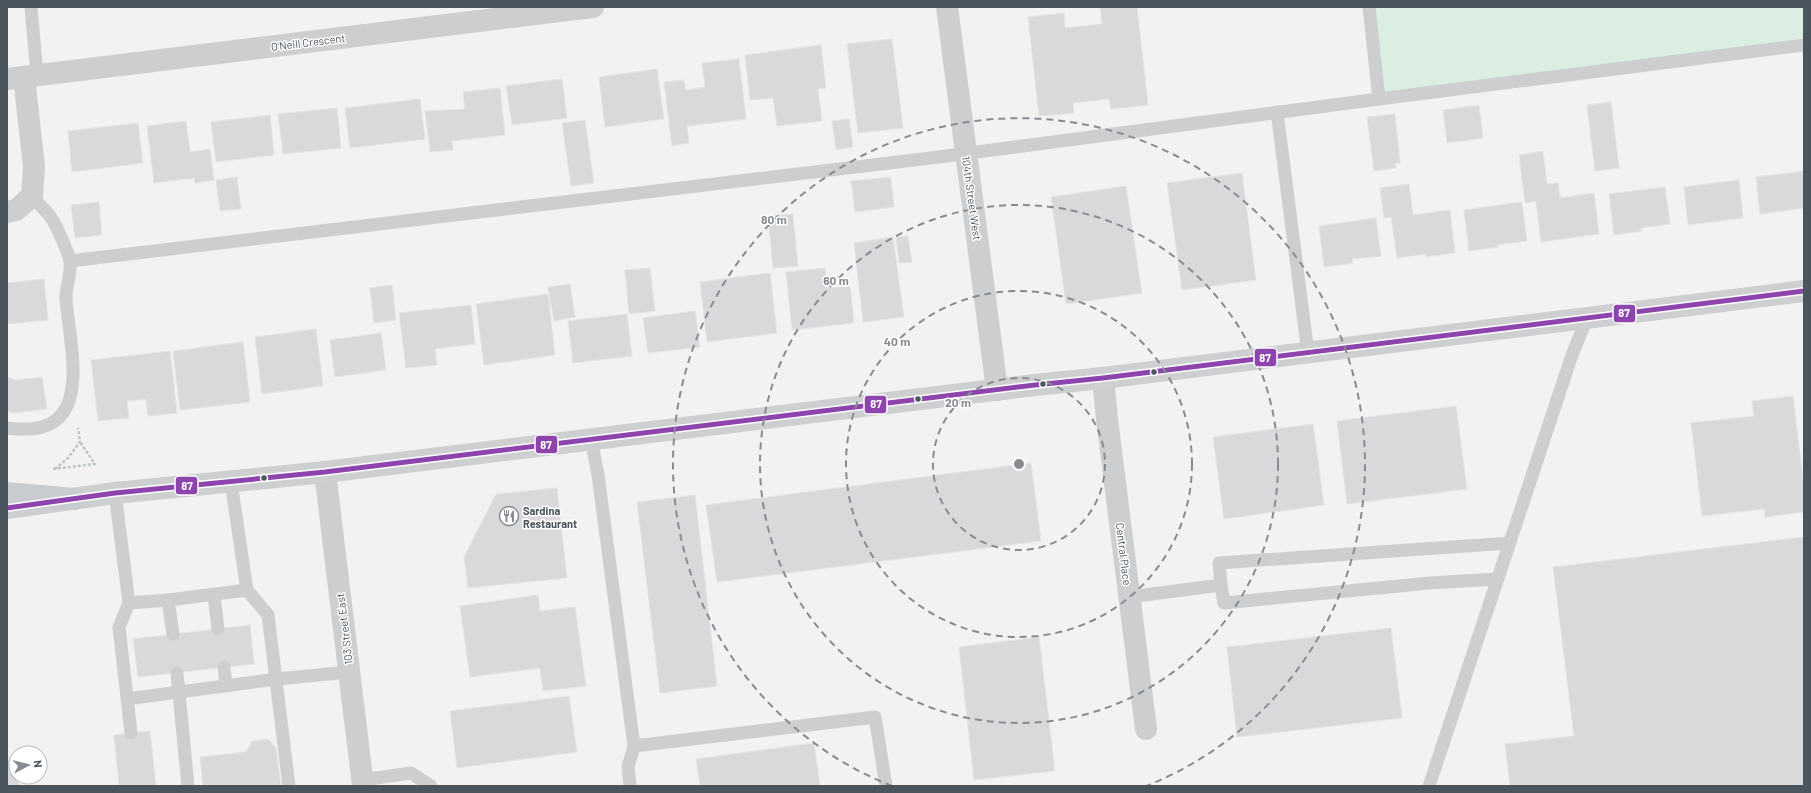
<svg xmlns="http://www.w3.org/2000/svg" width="1811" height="793" viewBox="0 0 1811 793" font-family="Barlow,sans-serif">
<rect width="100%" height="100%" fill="#f3f2f2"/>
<path fill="#daefe1" d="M1369,7H1804V38L1379,99Z"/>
<g fill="#d9d9db" stroke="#e4e4e5">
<path d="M1100,7H1137L1148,105L1111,109L1109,99L1073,103L1074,113L1039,116L1028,17L1064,13L1065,28L1102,24Z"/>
<path d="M892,39L903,128L858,133L847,44Z"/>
<path d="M821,45L826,88L818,89L822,121L777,126L773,98L750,100L745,55Z"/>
<path d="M739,59L746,119L687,126L689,143L672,146L664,82L684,80L686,90L705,87L702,63Z"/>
<path d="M657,69L664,119L605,127L599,77Z"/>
<path d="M562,79L567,118L512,125L506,86Z"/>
<path d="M500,88L505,135L452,141L453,150L430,152L425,111L465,109L463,92Z"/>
<path d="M420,99L425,139L350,148L345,108Z"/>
<path d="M1611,102L1619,168L1595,171L1587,105Z"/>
<path d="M1479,105L1483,138L1447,143L1443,110Z"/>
<path d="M337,108L341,148L283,154L278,114Z"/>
<path d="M1395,114L1400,163L1395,164L1396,168L1374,171L1367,117Z"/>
<path d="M270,115L274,155L216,162L211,122Z"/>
<path d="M849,119L853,147L836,150L832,121Z"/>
<path d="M585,120L594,183L571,186L562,123Z"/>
<path d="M186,121L190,152L210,149L214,180L195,183L194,178L154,183L147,126Z"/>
<path d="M138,123L143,163L72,172L68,131Z"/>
<path d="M1543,151L1547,184L1558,183L1560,198L1594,193L1599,234L1541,242L1536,201L1525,203L1519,155Z"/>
<path d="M1804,171V208L1760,214L1756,177Z"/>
<path d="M1242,173L1256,280L1182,290L1167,183Z"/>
<path d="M237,177L241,209L220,211L216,180Z"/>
<path d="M891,177L894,207L855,212L851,181Z"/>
<path d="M1739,180L1743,218L1688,225L1684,187Z"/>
<path d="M1409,184L1413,215L1450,210L1455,253L1426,257V254L1397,258L1391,217L1384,218L1380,188Z"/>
<path d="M1126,186L1142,293L1066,304L1051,197Z"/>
<path d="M1665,187L1670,224L1641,228L1642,231L1614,235L1609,194Z"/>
<path d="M99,202L102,235L75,238L71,205Z"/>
<path d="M1522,202L1527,241L1497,245L1498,247L1469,251L1464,210Z"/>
<path d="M793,214L798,266L773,268L768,216Z"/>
<path d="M1376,218L1381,256L1352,259L1353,263L1324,267L1319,226Z"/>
<path d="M908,236L912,262L899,263L896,237Z"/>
<path d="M893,237L904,317L863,322L854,243Z"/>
<path d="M650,268L655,311L629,314L625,270Z"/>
<path d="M825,268L828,288L850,286L854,323L792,330L786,272Z"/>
<path d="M770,273L777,333L707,342L700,282Z"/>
<path d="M44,279L48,320L7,324V283Z"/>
<path d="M570,284L575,317L554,321L548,287Z"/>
<path d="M392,285L396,320L374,323L370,288Z"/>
<path d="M548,294L555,355L484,365L476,304Z"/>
<path d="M471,305L475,344L435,349L437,365L406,368L399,313Z"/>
<path d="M695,311L700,347L648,353L643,318Z"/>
<path d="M627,314L632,356L573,363L568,321Z"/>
<path d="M316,329L323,386L262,394L255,337Z"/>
<path d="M381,333L386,370L335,377L330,340Z"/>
<path d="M243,342L250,402L180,410L173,351Z"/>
<path d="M170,351L177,413L148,416L146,399L127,401L129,418L98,421L91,360Z"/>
<path d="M7,377L16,380L42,377L47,409L14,413L7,411Z"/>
<path d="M1793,396L1804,488V512L1765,517L1764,509L1702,516L1691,423L1754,416L1752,401Z"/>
<path d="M1456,406L1467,489L1347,504L1337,421Z"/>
<path d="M1313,424L1324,505L1224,519L1213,437Z"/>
<path d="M1031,463L1041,541L717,582L706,505Z"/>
<path d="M557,488L567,578L468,588L464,557L496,494Z"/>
<path d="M695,495L717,686L660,693L637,502Z"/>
<path d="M1804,537V786H1510L1505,744L1574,736L1553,567Z"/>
<path d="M538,595L540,611L575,607L586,686L543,691L540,668L470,677L460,606Z"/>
<path d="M250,625L254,664L138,677L133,639Z"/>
<path d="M1391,628L1402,718L1237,737L1227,647Z"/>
<path d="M1039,637L1055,771L974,780L959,647Z"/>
<path d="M569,696L577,752L457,768L450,711Z"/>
<path d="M150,731L156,786H119L114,735Z"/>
<path d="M268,739L276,748L281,786H203L200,757L246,752L252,741Z"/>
<path d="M814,743L820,786H700L696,759Z"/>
<path d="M7,755L16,777L20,786H7Z"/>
</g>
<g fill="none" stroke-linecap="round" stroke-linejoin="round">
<g stroke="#bcc5c2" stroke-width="2.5" stroke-dasharray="3 2" stroke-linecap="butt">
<path d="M53,469L95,464L80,442"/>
<path d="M55,469L68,458L80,442L78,428"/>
</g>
<g stroke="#ccced0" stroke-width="13">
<path d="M31,7L37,75"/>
<path d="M1369,7L1379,99"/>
<path d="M1277,112L1308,353"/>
<path d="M70,261L939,157L1379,99L1804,45"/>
<path d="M7,428C96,441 71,355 66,300C65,288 72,273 70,261C69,254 56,225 52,219C47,211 38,204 32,196"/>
<path d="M591,439L598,475L634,746L875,717L886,786"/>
<path d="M231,482L247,590L268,615L289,786"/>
<path d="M115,493L129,603L119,627L131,733"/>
<path d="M1221,585L1224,603L1430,583L1497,579"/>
<path d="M214,595L218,629"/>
<path d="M1129,597L1221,585L1219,563L1510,543"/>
<path d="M168,600L173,634"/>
<path d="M129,603L168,600L247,590"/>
<path d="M224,667L226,686"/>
<path d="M177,673L188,786"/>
<path d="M127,699L277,679L349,672"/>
<path d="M362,780L411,773L431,786"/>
<path d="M630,786L628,767L634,746"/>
<path d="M1429,786L1572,355L1587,318"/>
</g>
<g stroke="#ccced0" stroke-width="22">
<path d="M947,7L997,390"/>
<path d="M7,79L593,7"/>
<path d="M7,212L16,210L32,196L34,167L24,77"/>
<path d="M1103,378L1107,419L1146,729"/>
<path d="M325,472L363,786"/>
</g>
<path stroke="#cdcfd1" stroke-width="22" d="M7,508L115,493L325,472L1035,385L1103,378L1804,291"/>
<path stroke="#c9ccce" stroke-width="22" d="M7,493L74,499"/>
<g stroke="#fff" stroke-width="8">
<path id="bus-1" d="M7,508L115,493L325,472L1035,385L1103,378L1804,291"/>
</g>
<use href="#bus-1" stroke="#8e44ad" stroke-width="5"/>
</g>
<g fill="none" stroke="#868c91" stroke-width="2" stroke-dasharray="7 5">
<circle cx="1019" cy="464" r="86"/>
<circle cx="1019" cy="464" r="173"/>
<circle cx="1019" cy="464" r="259"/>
<path d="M892 786A346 346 0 1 1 1146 786"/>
</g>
<defs>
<g id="restaurant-ring" transform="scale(1)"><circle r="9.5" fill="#fff" stroke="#868c91" stroke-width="1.5"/><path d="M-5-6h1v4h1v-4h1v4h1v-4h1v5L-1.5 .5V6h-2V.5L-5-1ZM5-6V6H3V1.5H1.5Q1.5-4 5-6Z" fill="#868c91"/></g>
</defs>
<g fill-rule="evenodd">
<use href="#restaurant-ring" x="509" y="516"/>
</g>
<g fill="#4b555d" stroke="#fff" stroke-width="1.5">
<circle cx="1154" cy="372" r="3.5"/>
<circle cx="1043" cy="384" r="3.5"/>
<circle cx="918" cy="399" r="3.5"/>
<circle cx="264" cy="478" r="3.5"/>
</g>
<g text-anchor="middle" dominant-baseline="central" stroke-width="3" stroke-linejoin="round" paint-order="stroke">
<g font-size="11" fill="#4b555d" stroke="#fff">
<text transform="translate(308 42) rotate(-7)">O'Neill Crescent</text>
<text transform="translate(972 198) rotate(82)">104th Street West</text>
<text transform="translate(1124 554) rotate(83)">Central Place</text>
<text transform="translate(344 629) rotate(-97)">103 Street East</text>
</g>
<g font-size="11" font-weight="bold" fill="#4b555d" stroke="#fff" text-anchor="start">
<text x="523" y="510">Sardina<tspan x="523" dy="13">Restaurant</tspan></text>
</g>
</g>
<circle cx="1019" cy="464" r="6" fill="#868c91" stroke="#fff" stroke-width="2"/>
<g font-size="12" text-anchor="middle" font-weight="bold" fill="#868c91" stroke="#fff" stroke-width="3" stroke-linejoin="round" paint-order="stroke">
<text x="774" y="224">80 m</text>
<text x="836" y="285">60 m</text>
<text x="897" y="346">40 m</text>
<text x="958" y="407">20 m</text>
</g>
<g stroke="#fff" stroke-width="1.5">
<rect x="1613" y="304" width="23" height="19" rx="4" fill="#8e44ad"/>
<rect x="1254" y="348" width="23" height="19" rx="4" fill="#8e44ad"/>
<rect x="864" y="395" width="23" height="19" rx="4" fill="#8e44ad"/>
<rect x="535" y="435" width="23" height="19" rx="4" fill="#8e44ad"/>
<rect x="175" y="476" width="23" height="19" rx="4" fill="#8e44ad"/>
</g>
<g font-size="11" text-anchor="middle" font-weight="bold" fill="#fff">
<text x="1624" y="317">87</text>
<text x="1265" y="362">87</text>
<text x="876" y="408">87</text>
<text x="546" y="449">87</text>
<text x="187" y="490">87</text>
</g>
<rect width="1811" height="793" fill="none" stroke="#4b555d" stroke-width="16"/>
<g transform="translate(28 765) rotate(83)"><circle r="19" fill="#ffffff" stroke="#b7bbbe"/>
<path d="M0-3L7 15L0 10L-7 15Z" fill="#868c91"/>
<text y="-6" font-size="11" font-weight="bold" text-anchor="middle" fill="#4b555d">N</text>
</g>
</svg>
